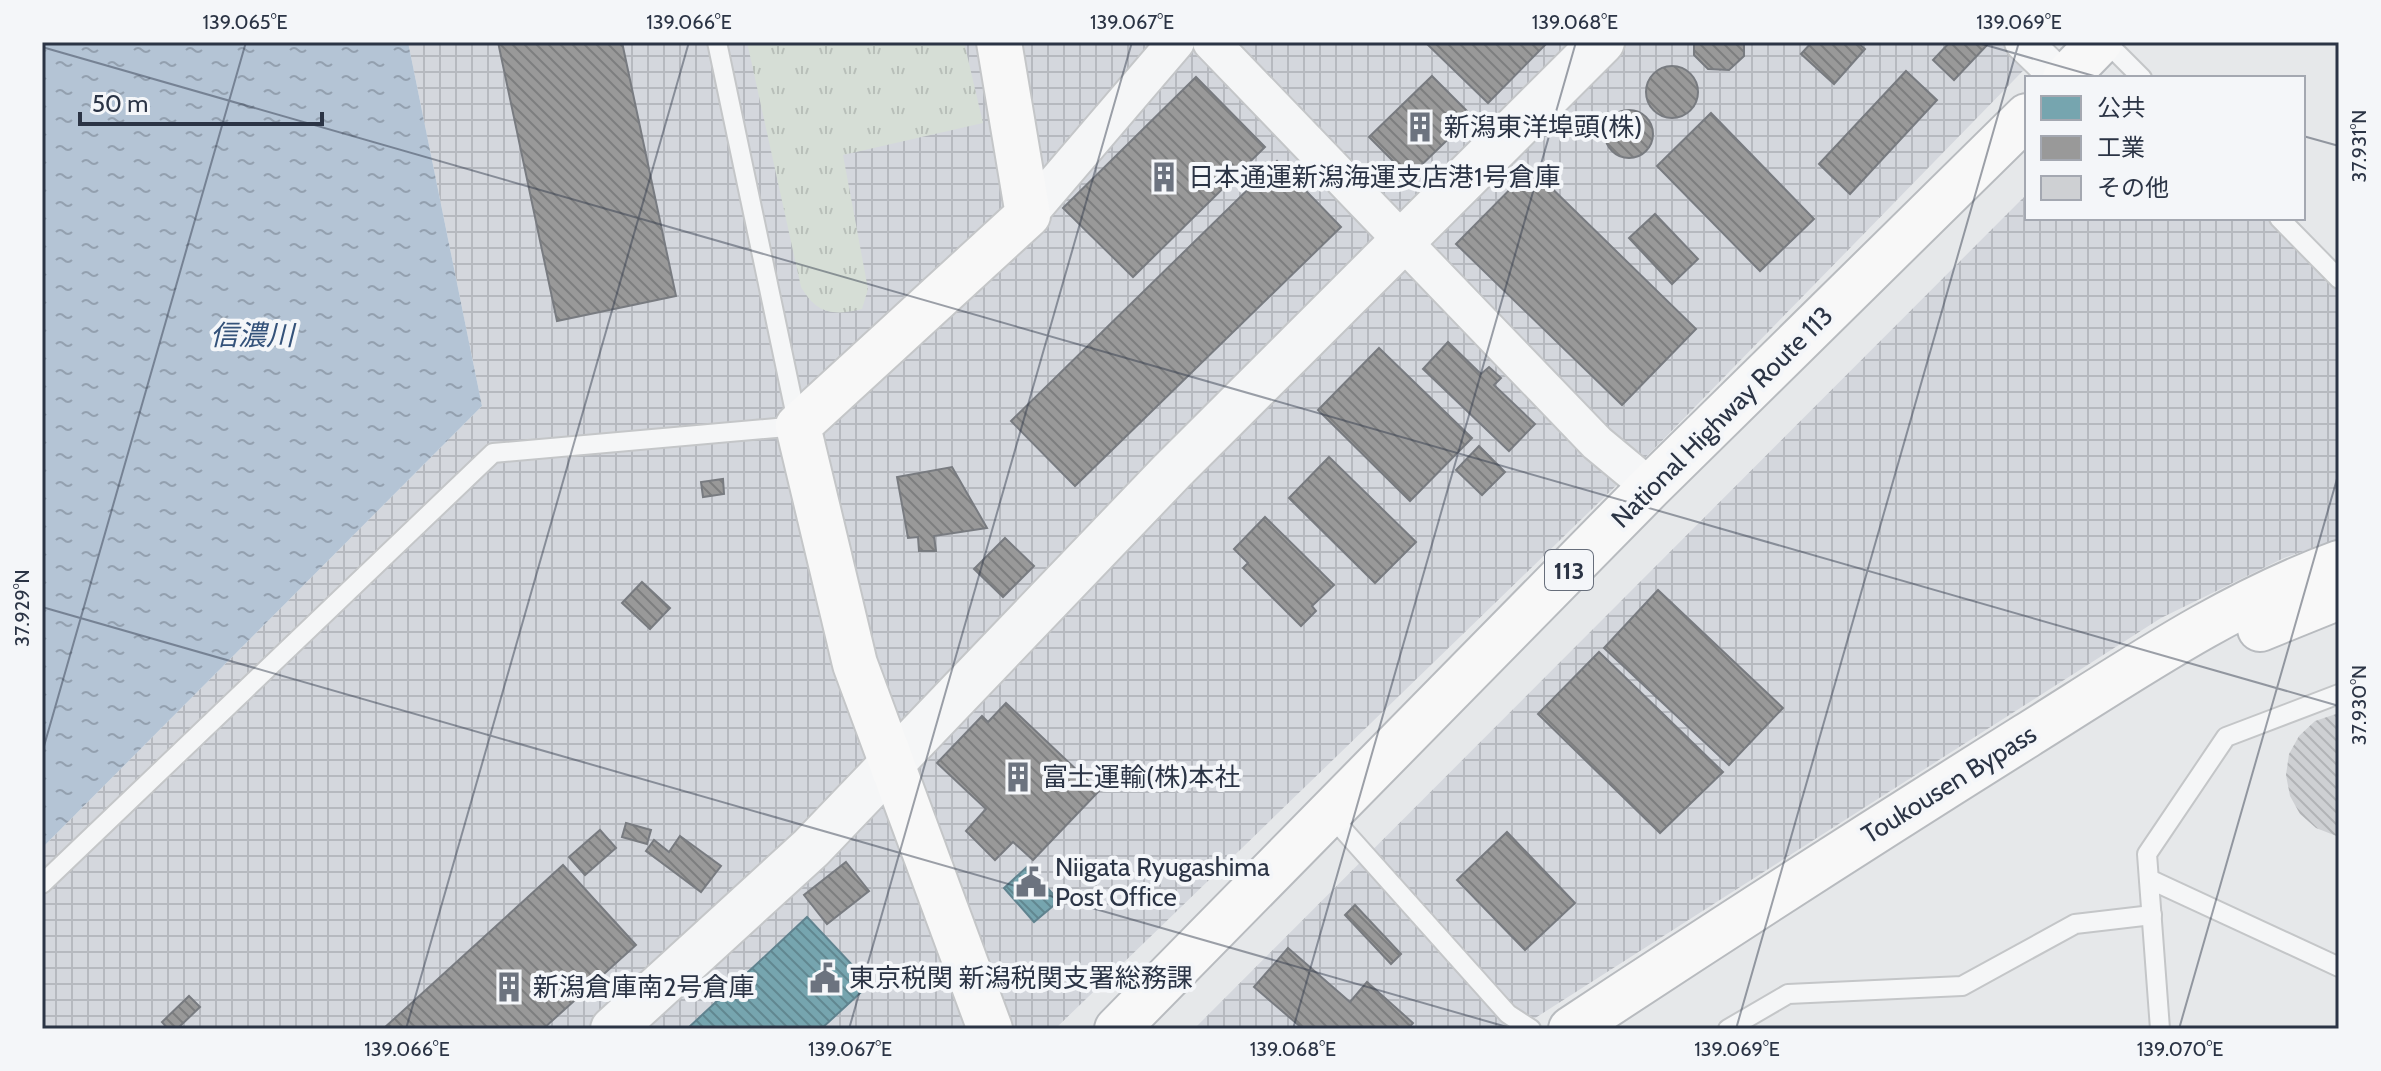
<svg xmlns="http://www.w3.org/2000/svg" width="2381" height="1071" viewBox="0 0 2381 1071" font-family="Cabin,'Noto Sans JP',sans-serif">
<defs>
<pattern id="industrial-grid" width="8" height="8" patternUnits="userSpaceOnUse" patternTransform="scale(2)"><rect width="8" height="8" fill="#d4d7dd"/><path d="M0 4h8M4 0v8" fill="none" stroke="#b6b9bf"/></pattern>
<pattern id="grass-tufts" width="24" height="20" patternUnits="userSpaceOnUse" patternTransform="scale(2)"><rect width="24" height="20" fill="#d6ded6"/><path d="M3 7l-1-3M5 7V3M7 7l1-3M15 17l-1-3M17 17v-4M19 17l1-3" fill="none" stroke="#b8bfb9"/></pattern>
<pattern id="water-ripples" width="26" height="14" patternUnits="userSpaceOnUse" patternTransform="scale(2)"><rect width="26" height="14" fill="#b4c4d5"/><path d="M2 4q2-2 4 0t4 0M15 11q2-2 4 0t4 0" fill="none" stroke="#93a0af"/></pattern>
<pattern id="public-back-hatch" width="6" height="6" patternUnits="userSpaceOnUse" patternTransform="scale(2)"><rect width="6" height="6" fill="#76a5af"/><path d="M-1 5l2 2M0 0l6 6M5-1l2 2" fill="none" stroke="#618790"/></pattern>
<pattern id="industry-back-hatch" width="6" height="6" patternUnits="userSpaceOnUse" patternTransform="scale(2)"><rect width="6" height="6" fill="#999"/><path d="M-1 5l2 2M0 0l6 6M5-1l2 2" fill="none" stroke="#7d7e7f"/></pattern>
<pattern id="building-back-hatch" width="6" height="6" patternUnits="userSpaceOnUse" patternTransform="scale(2)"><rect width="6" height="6" fill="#ced0d3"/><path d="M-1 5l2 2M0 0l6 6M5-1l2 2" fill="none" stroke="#b1b3b6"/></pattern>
</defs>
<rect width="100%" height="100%" fill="#e6e8ea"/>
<g fill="url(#industrial-grid)">
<path d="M408,42H2051L1653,450L1055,1029H42V848L482,406Z"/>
<path d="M2027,194V218H2266L2339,292V539L2284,558L2161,618L1518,1029H1194Z"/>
</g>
<path fill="url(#grass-tufts)" d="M747,42H964L983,123L843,155L868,289L862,309C833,316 817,314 801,287Z"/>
<path fill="url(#water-ripples)" d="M42,42H408L482,406L42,848Z"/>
<g fill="url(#public-back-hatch)" stroke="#60838f" stroke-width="2">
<path d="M1028,866L1059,901L1034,922L1004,888Z"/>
<path d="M807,917L870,984L821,1029H687Z"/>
</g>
<g fill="url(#industry-back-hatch)" stroke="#787b80" stroke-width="2">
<path d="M498,42H622L676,296L557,321Z"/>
<path d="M1425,42H1548L1488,103Z"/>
<path d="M1694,42H1744V56L1729,70L1708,69L1694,55Z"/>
<path d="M1812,42H1857L1865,49L1834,84L1801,54Z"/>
<path d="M1950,42H1988L1989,43L1954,80L1933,60Z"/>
<circle cx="1672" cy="92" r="26"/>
<path d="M1906,71L1937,100L1850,194L1819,164Z"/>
<path d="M1432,76L1472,116L1409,177L1369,137Z"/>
<path d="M1196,77L1265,147L1133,277L1063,208Z"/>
<circle cx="1629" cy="134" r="24"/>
<path d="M1711,113L1814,219L1760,271L1657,166Z"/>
<path d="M1277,161L1341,227L1075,486L1011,421Z"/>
<path d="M1531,168L1696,329L1622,405L1456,244Z"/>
<path d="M1655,214L1698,259L1672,284L1629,238Z"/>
<path d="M1448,342L1481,374L1489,367L1501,378L1494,385L1535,424L1509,451L1423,369Z"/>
<path d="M1379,348L1472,438L1410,501L1318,410Z"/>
<path d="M1479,446L1505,472L1482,495L1456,470Z"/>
<path d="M1329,457L1416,542L1375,583L1289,498Z"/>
<path d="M952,467L987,528L934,536L936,551H919L918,537L908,538L897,477Z"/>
<path d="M723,479L724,494L703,497L701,482Z"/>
<path d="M1265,517L1334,585L1312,606L1316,611L1301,626L1243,568L1248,563L1234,549Z"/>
<path d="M1005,538L1034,566L1003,597L974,569Z"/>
<path d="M642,582L670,608L650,629L622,603Z"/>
<path d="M1658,590L1783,708L1729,765L1604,648Z"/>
<path d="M1599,652L1723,772L1660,833L1538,714Z"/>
<path d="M1006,703L1099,791L1033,860L1013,842L995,860L966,831L986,809L937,763L982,716L988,722Z"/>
<path d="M626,823L651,830L647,844L622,837Z"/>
<path d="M600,830L616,848L585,875L569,857Z"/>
<path d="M1507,832L1575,903L1525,950L1457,880Z"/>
<path d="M680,836L721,866L701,892L646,851L654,840L669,852Z"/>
<path d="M846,862L869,891L827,924L804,895Z"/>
<path d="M563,865L636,945L543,1029H383Z"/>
<path d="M1355,905L1401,954L1391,964L1345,915Z"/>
<path d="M1288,948L1350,1002L1367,982L1413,1023L1408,1029H1303L1254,987Z"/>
<path d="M189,996L200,1007L177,1029H168L162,1022Z"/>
</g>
<path fill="url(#building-back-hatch)" d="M2339,713V837L2316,828L2300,814L2290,796L2286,775L2289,754L2299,736L2315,721Z"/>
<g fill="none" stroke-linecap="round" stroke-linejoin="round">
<g stroke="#c4c6c8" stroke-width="22">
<g id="service">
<path d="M2106,42L2142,78"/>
<path d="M2279,218L2339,279"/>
<path d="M1330,815L1508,1014L1531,1029"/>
<path d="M2149,879L2339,967"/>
<path d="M42,884L493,453L798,426L717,42"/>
<path d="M1728,1029L1788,994L1962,986L2075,924L2152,915"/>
<path d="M2160,1029L2147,854L2226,737L2339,694"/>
</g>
</g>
<g stroke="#c4c6c8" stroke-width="40">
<g id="minor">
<path d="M1211,42L1597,443L1650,487"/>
<path d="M2023,42L2060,78"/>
<path d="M1028,215L1176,42"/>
</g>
</g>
<g stroke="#c4c6c8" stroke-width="48">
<path id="tertiary" d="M613,1029L811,848L1172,471L1602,42"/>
</g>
<g stroke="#c4c6c8" stroke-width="48">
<path id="secondary" d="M990,1029L855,664L798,426L1028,215L999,42"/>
</g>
<g stroke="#b8bbbf" stroke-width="48">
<g id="trunk">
<path d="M2065,78L2100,42"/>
<path d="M2260,629L2339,597"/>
<path d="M1117,1029L1650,487L2027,116"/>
<path d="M1571,1029C1722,929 1873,832 2026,736C2127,673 2226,604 2339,563"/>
</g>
</g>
<use href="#service" stroke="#f5f6f7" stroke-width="18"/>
<use href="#minor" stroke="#f5f6f7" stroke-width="36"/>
<use href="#tertiary" stroke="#f5f6f7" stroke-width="44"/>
<use href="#secondary" stroke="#f8f8f8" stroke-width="44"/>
<use href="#trunk" stroke="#f8f8f8" stroke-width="44"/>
</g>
<path fill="none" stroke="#2b3445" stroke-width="2" stroke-opacity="0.45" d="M1975,42L2101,78M42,47L2339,706M2303,136L2339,146M42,607L1514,1029M42,753L246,42M406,1029L689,42M849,1029L1132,42M1293,1029L1576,42M1736,1029L2019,42M2179,1029L2339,472"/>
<defs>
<g id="building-bare" transform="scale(2.4)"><path d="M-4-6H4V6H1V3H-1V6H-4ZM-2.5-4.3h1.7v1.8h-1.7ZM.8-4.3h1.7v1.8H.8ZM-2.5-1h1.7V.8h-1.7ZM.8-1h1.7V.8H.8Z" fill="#6c737f" stroke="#f4f6f9" stroke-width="2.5" paint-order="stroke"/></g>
<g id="civic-bare" transform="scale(2.4)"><path d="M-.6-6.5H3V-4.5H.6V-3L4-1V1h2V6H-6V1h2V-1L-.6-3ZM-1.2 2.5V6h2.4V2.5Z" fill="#6c737f" stroke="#f4f6f9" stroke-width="2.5" paint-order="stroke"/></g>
</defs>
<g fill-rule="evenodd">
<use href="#building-bare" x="1420" y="127"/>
<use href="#building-bare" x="1164" y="177"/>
<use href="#building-bare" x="1018" y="777"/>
<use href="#civic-bare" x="1031" y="882"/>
<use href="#civic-bare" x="825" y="978"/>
<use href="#building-bare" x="509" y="987"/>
</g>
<g text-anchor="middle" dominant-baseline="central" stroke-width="8" stroke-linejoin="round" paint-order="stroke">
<rect fill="#f4f6f9" stroke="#676e7b" stroke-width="2" x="1545" y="550" width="48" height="40" rx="6"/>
<g font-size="24" font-weight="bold" fill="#2b3445">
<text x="1569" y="570">113</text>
</g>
<g font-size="26" fill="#2b3445" stroke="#f4f6f9" text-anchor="start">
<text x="1444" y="127">新潟東洋埠頭(株)</text>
<text x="1188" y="177">日本通運新潟海運支店港1号倉庫</text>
<text x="1042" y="777">富士運輸(株)本社</text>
<text x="1055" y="867">Niigata Ryugashima<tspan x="1055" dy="30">Post Office</tspan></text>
<text x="849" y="978">東京税関 新潟税関支署総務課</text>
<text x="533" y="987">新潟倉庫南2号倉庫</text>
</g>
<g font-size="26" fill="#2b3445" stroke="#f4f6f9">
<text transform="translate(1722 417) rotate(-45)">National Highway Route 113</text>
<text transform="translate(1949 784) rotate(-32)">Toukousen Bypass</text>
</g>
<g font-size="28" font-style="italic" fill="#34527a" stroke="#f4f6f9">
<text x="252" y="335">信濃川</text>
</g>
</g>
<rect width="2381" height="1071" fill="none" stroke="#f4f6f9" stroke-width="88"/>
<rect x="2025" y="76" width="280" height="144" fill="#f4f6f9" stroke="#a4a8b1" stroke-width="2"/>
<rect x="2041" y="96" width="40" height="24" fill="#76a5af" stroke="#a4a8b1" stroke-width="2"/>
<text x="2097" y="116" font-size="24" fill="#2b3445">公共</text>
<rect x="2041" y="136" width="40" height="24" fill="#999999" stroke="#a4a8b1" stroke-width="2"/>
<text x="2097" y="156" font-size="24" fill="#2b3445">工業</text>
<rect x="2041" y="176" width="40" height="24" fill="#ced0d3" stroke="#a4a8b1" stroke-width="2"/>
<text x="2097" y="196" font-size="24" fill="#2b3445">その他</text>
<path d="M80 112v12h242v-12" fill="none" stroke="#2b3445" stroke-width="4"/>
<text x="92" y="112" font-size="24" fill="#2b3445" stroke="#f4f6f9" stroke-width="6" paint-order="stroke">50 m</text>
<rect x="44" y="44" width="2293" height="983" fill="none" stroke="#2b3445" stroke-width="3"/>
<g font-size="20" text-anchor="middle" fill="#2b3445">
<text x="245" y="29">139.065°E</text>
<text x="689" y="29">139.066°E</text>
<text x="1132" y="29">139.067°E</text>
<text x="1575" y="29">139.068°E</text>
<text x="2019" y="29">139.069°E</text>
<text transform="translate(2359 146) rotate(-90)" y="7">37.931°N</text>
<text transform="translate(22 608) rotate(-90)" y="7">37.929°N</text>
<text transform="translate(2359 705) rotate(-90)" y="7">37.930°N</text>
<text x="407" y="1056">139.066°E</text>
<text x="850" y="1056">139.067°E</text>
<text x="1293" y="1056">139.068°E</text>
<text x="1737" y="1056">139.069°E</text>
<text x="2180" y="1056">139.070°E</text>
</g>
</svg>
